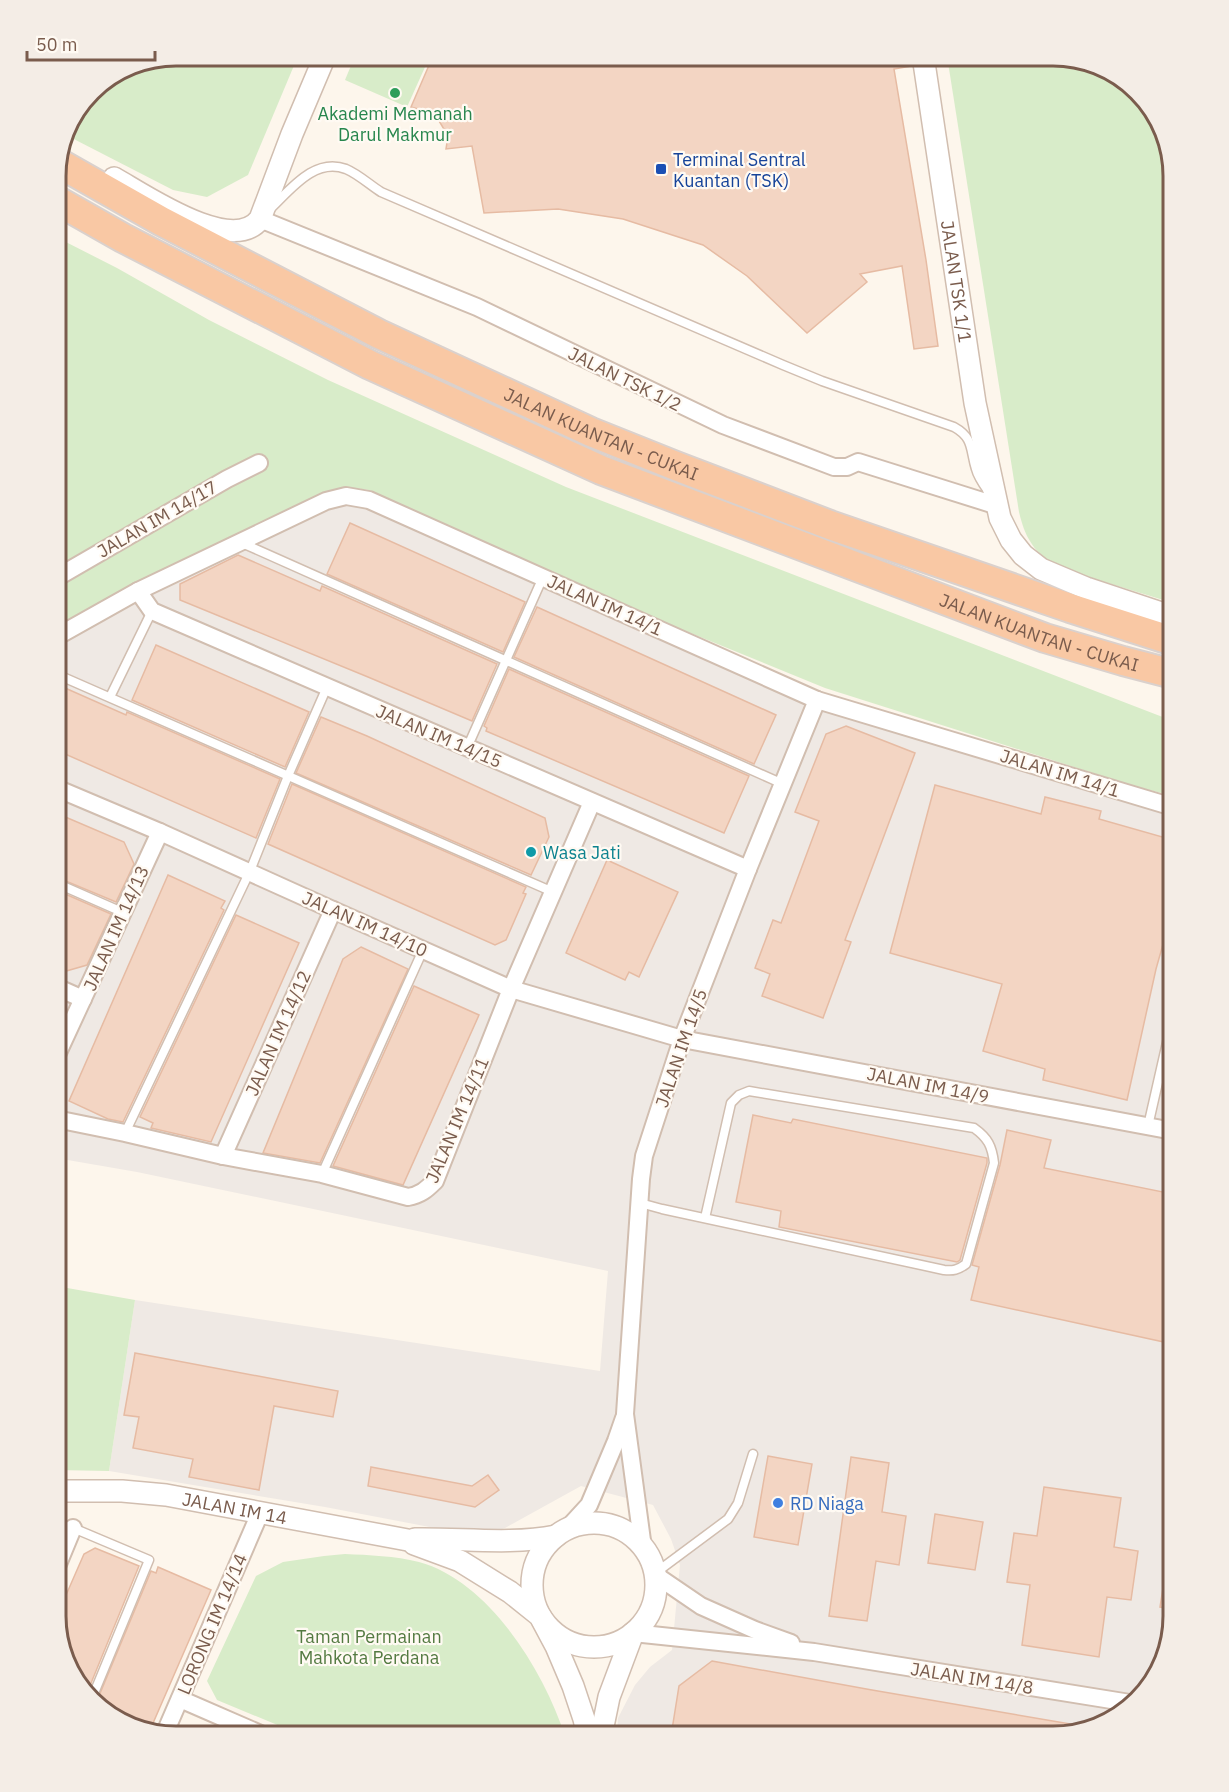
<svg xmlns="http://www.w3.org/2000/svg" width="1229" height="1792" viewBox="0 0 1229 1792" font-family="'IBM Plex Sans',sans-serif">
<rect width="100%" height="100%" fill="#fdf6ec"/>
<path fill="#efe9e4" d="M346,496L818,700L1173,807V1617L1157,1677L1113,1721L1054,1736H617L618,1718L635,1685L650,1667L672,1650L680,1565L671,1539L653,1505L581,1486L505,1528L490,1533H461L325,1507L109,1471L135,1300L600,1371L608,1271L137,1172L56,1158V637Z"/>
<g fill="#d8ecc9">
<path d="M176,56H298L248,175L207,197L173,190L64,134L65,129L91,90L130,65Z"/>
<path d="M355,56H430L407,107L345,80Z"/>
<path d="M947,56H1061L1114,72L1158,116L1173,176V603L1066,570C1037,557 1026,542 1019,512Z"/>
<path d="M56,237L117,268L209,320L328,380L566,487L1173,721V796L1134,786L825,688L590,592L369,490L347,487L326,492L135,583L56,626Z"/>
<path d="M56,1286L135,1300L109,1471L56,1470Z"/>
<path d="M345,1554C369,1555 395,1556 419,1562C489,1581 544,1671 565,1736H304L217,1700L207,1681L256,1576L283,1562L324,1556Z"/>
</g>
<g fill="#f3d5c3" stroke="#e6bba3" stroke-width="1.5">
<path d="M433,56H911L912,66L894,69L926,260L938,346L914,349L902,266L860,274L867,282L807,333L747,276L703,245L623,219L558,209L484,213L472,146L446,149L448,136L435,114L411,107Z"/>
<path d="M350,523L525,602L503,652L327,574Z"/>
<path d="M238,555L320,591L322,586L497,664L472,721L368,677L180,600V584Z"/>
<path d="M537,607L776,715L754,764L514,657Z"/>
<path d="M156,645L309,712L285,767L132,700Z"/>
<path d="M509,669L749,776L724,833L486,731L487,728L484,726Z"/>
<path d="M56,684L126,715L127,712L280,779L256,838L56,750Z"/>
<path d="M321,717L367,736L545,818L549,837L531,875L296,773Z"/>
<path d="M846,726L915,753L845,940L851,942L823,1018L762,996L770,974L755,968L773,920L781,923L819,821L795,812L826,734Z"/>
<path d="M292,784L526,887L523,893L526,894L506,940L495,945L268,844Z"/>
<path d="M935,785L1041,814L1045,797L1101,811L1099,819L1173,840V909L1156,969L1127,1100L1043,1080L1045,1069L983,1051L1002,984L890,953Z"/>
<path d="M56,813L124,842L134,864L116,902L56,877Z"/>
<path d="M607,860L678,892L639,977L629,972L625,980L566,953Z"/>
<path d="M168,875L225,901L221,908L224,910L123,1122L108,1119L69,1101Z"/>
<path d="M56,890L111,914L87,965L56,974Z"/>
<path d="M236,915L299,943L211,1142L151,1128L153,1123L140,1117Z"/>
<path d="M361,947L408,969L320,1163L263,1153L343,959Z"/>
<path d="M414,986L479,1015L403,1185L333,1166Z"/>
<path d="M753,1115L791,1123L793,1119L987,1158V1163L960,1260L957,1262L779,1227L781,1211L736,1202Z"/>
<path d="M1007,1130L1051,1140L1044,1168L1173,1194V1344L971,1300L979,1267L972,1265L1000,1165Z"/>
<path d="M135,1353L338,1391L333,1417L274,1406L259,1490L189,1477L193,1459L133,1448L139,1417L124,1415Z"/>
<path d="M768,1456L812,1464L798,1545L754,1537Z"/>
<path d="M851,1457L889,1463L882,1512L906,1516L899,1565L876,1561L867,1621L829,1616Z"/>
<path d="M371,1467L472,1486L488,1475L499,1490L475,1507L368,1486Z"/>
<path d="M1044,1487L1121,1498L1114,1547L1138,1551L1131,1600L1107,1597L1099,1657L1022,1645L1030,1585L1007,1582L1014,1533L1037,1536Z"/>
<path d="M935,1514L983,1522L975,1570L928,1563Z"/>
<path d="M95,1548L139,1566L87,1693L71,1676L56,1618L84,1554Z"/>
<path d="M158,1567L211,1590L150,1730L109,1716L96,1703L151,1571L156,1573Z"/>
<path d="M1166,1569L1173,1570V1609L1160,1607Z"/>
<path d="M712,1661L872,1690L1088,1727L1054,1736H671L679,1686Z"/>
</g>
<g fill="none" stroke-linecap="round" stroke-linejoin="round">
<g stroke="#d1beb0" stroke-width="11">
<g id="service">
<path d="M271,208C291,189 315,157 346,169C358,174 370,185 381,192L783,365L822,381L954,427C974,438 970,450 976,469C978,477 983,484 988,491"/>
<path d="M242,543L783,784"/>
<path d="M56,674L553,892"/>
<path d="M110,697L152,611"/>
<path d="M467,748L543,577"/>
<path d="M56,883L122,912"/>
<path d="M1148,1126L1173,1016"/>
<path d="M125,1133L250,871L288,776L327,687"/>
<path d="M322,1174L423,950"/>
<path d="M640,1203L662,1209L944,1270C953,1271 958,1270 966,1264L994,1163C992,1146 988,1138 974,1128L749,1091L739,1095L731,1103L705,1218"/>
<path d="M56,1531L73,1528L149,1560L92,1698"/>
<path d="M654,1574L728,1519L738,1503L753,1454"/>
</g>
</g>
<g stroke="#d1beb0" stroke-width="20">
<g id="minor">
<path d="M260,219L477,307L723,425L834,467H847L858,462L998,506"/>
<path d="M56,578L227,479L259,463"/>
<path d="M138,591L152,611L748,869"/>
<path d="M56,637L138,591L326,501L346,496L369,500L817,700L1173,807"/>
<path d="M56,788L160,832L333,910L511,989L682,1039L1173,1131"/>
<path d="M56,987L83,999"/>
<path d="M56,1057L160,832"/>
<path d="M56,1119L125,1133L223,1156L322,1174L408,1197C420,1195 426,1190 435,1181L511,989L592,802"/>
<path d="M223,1156L333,910"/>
<path d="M567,1529L589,1505L616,1441L624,1418"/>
<path d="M643,1548L625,1414L641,1179L644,1156L682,1039L748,869L817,700"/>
<path d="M56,1569L73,1528"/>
<path d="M654,1574L701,1606L755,1630L791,1643"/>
<path d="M633,1633L814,1652L1130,1703"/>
<path d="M180,1699L265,1736"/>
<path d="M164,1735L260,1513"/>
</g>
</g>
<g stroke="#d1beb0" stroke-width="24">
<g id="tertiary">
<path id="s1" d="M923,56L975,403L1000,518L1011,540L1023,555L1041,569L1086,588L1173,617"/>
<path d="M114,178C143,194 232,256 260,219L292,134L325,56"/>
<path id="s2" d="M56,1491H122L166,1495L413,1541L415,1539C462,1538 510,1545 556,1536"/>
<circle cx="594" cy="1585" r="62"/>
<path d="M413,1541L414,1544L460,1561L510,1592L540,1616L556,1646L573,1686L584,1719L588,1736"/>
<path d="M601,1736L609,1697L633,1633"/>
</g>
</g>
<g stroke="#dad1cd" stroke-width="32">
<g id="trunk">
<path id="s3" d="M57,162L161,221L379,334L591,432L676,466L830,525L1070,608L1173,641"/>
<path id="s4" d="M56,200L123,238L370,365L601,470L1045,638L1123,661L1173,674"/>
</g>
</g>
<use href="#service" stroke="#fff" stroke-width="8"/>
<use href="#minor" stroke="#fff" stroke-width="16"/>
<use href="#tertiary" stroke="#fff" stroke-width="21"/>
<use href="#trunk" stroke="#f9c8a4" stroke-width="28"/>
</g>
<circle fill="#2e9e5b" stroke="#fffaf3" stroke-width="2" cx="395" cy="93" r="6"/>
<rect fill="#1a4fb4" stroke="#fffaf3" stroke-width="2" x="655" y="163" width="12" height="12" rx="3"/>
<circle fill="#0f9aa8" stroke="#fffaf3" stroke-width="2" cx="531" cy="852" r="6"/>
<circle fill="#3f7fe0" stroke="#fffaf3" stroke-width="2" cx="778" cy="1503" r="6"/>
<g text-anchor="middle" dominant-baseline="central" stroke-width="4.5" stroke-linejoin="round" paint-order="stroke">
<g font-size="18" fill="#27864d" stroke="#fffaf3">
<text x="395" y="113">Akademi Memanah<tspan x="395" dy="21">Darul Makmur</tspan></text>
</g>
<g font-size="18" fill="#164399" stroke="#fffaf3" text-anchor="start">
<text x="673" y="159">Terminal Sentral<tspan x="673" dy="21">Kuantan (TSK)</tspan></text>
</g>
<g font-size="18" fill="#7a5c4d" stroke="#fffaf3">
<text stroke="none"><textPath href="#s1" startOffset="228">JALAN TSK 1/1</textPath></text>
<text transform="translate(625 379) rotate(26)">JALAN TSK 1/2</text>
<text stroke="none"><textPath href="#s3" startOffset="609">JALAN KUANTAN - CUKAI</textPath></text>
<text transform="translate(157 519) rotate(-30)">JALAN IM 14/17</text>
<text transform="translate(605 605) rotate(24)">JALAN IM 14/1</text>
<text stroke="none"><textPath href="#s4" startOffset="1076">JALAN KUANTAN - CUKAI</textPath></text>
<text transform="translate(439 736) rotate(23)">JALAN IM 14/15</text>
<text transform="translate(1060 773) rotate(17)">JALAN IM 14/1</text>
<text transform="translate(365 924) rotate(24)">JALAN IM 14/10</text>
<text transform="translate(116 928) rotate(-66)">JALAN IM 14/13</text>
<text transform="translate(278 1033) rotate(-66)">JALAN IM 14/12</text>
<text transform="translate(681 1048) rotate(-71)">JALAN IM 14/5</text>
<text transform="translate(928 1085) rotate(11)">JALAN IM 14/9</text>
<text transform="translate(457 1120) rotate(-67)">JALAN IM 14/11</text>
<text stroke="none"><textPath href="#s2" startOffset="180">JALAN IM 14</textPath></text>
<text transform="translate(212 1624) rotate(-67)">LORONG IM 14/14</text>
<text transform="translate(972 1678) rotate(9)">JALAN IM 14/8</text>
</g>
<g font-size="18" fill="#0d838f" stroke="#fffaf3" text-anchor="start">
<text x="543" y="852">Wasa Jati</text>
</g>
<g font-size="18" fill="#366cbe" stroke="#fffaf3" text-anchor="start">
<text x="790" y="1503">RD Niaga</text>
</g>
<g font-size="18" fill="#537a41" stroke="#fffaf3">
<text x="369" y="1636">Taman Permainan<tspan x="369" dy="21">Mahkota Perdana</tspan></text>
</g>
</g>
<path d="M0 0H1229V1792H0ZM176 66H1053A110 110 0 0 1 1163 176V1616A110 110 0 0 1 1053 1726H176A110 110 0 0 1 66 1616V176A110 110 0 0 1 176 66Z" fill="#f4ede6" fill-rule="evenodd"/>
<path fill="none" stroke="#7a5c4d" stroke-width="3" d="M176 66H1053A110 110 0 0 1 1163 176V1616A110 110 0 0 1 1053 1726H176A110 110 0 0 1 66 1616V176A110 110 0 0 1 176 66Z"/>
<path d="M27 51v9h128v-9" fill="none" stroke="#7a5c4d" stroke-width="3"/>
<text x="36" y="51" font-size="18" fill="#7a5c4d" stroke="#fffaf3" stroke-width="4.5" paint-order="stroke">50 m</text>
</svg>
